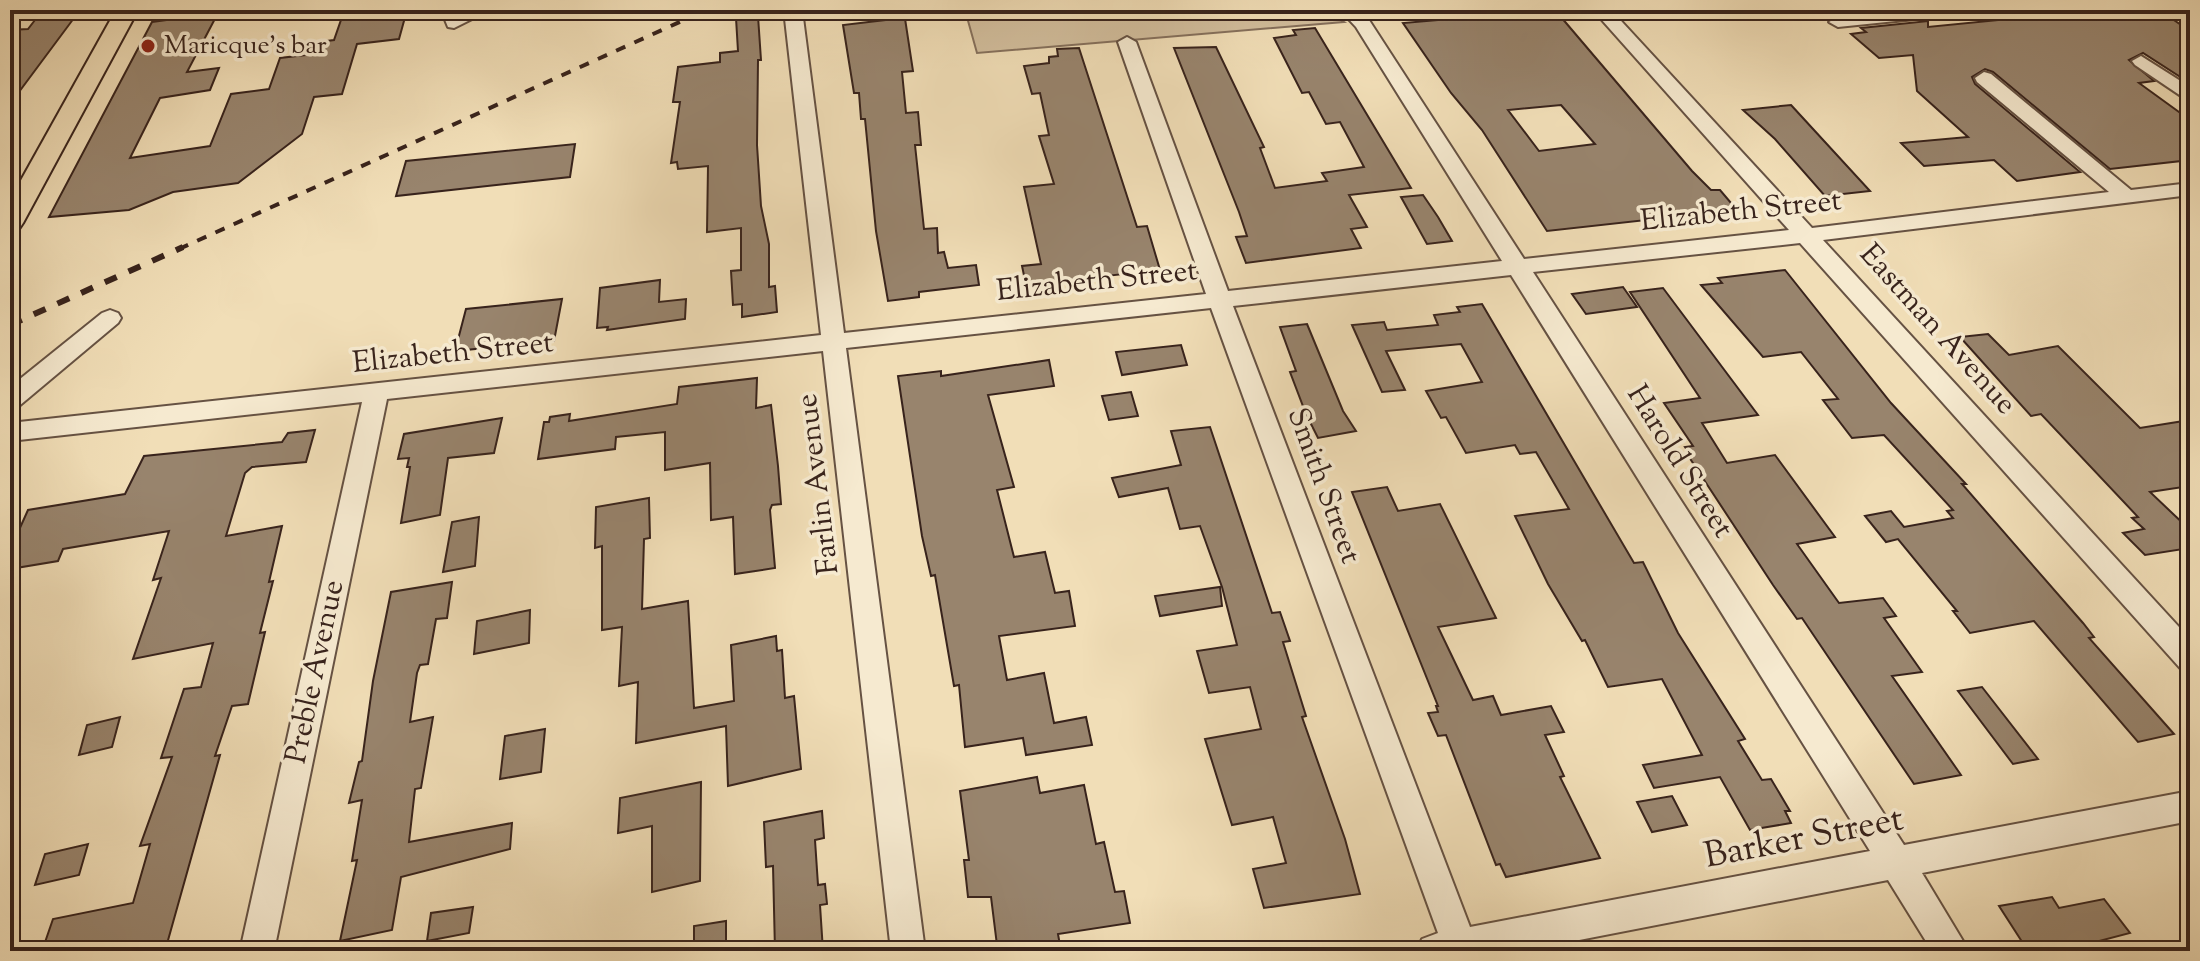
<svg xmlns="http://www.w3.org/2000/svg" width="2200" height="961" viewBox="0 0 2200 961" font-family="'Sorts Mill Goudy',serif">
<rect width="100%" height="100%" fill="#f1deb7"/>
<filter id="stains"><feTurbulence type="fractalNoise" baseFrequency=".0025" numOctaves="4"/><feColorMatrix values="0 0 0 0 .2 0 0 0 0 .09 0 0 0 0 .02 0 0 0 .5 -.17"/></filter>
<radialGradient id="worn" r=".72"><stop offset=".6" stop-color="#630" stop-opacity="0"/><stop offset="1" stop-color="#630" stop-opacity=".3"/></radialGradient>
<path fill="#d2be9d" stroke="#85705c" stroke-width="2" d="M965,10H1324L1344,22L977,53Z"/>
<g fill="#98846d" stroke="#38231c" stroke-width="2" fill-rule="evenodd">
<path d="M383,10H407L399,39L357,44L342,94L314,97L302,134L238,183L173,192L129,210L49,217L152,22L218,13L187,72L219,68L210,90L160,98L130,158L210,146L231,94L269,89L280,58L314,54L319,42L334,40L341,20L381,16Z"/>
<path d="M1555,10L1692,171L1711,190H1720L1737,210L1547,231L1482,130L1451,93L1403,23ZM1561,105L1595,144L1539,151L1508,110Z"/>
<path d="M2098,10H2159L2190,31V78H2182L2143,53L2129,60L2154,81L2139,83L2190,120V160L2110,169L1993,72L1985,69L1972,77L1975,84L2080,172L2017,181L1994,160L1924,166L1901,143L1968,137L1917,91L1913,55L1879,58L1851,34L1866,32L1861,28L1928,21V27Z"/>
<path d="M904,12L913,71L902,72L906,113L918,112L921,145H915L924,229L937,228L938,253L944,252L948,268L976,265L979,285L919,292V297L888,301L876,231L865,119H861L859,93H854L843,25L885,20V13Z"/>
<path d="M77,14L10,104V30L28,29L35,20L45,17Z"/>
<path d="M758,16L761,60H758L757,145L761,206L769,244V287L775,286L777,312L742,317V304L733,305L731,271L741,270V228L707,232L708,166L678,169L677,162L671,163L680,102H673L678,67L720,62V53L738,51L736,18Z"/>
<path d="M1315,28L1411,188L1349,195L1367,227L1351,229L1361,248L1246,263L1236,237L1247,236L1239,212L1174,48L1216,47L1264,147L1260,148L1275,188L1327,181L1322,173L1364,167L1340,122L1326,124L1309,92L1302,93L1274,38L1296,35L1293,30Z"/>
<path d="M1079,48L1137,227L1147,226L1160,270L1026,285L1022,266L1041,264L1024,187L1054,184L1039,136L1049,135L1040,93L1032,94L1024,66L1049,63V57L1058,56L1057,49Z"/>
<path d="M1791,105L1870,191L1825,196L1775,139L1743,110Z"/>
<path d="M575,144L570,177L396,196L406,161Z"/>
<path d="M1423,195L1438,217L1452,241L1427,244L1401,197Z"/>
<path d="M1785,270L1891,403L1966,484H1962L2083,623L2094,637L2089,638L2174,734L2138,742L2034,621L1970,633L1953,611H1957L1898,539L1886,542L1865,516L1891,511L1904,527L1953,518L1947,511L1953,510L1884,435L1852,438L1823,400L1838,399L1801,352L1763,357L1701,285L1722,283L1718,278Z"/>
<path d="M660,280L659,302L686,299L685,319L607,330L608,327L597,328L600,288Z"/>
<path d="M1623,287L1637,307L1586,314L1572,294Z"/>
<path d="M1663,288L1758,415L1702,423L1727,463L1775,455L1835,537L1797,544L1839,603L1883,598L1896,616L1884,618L1922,672L1892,676L1961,775L1914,784L1802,618L1797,619L1773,585L1689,457H1692L1685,447L1693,446L1664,403L1700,398L1630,292Z"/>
<path d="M562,299L554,341L455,351L466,309Z"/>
<path d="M1482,304L1634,563L1643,562L1678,633L1745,739L1738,741L1762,780L1771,779L1790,811H1785L1791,823L1750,830L1720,777L1654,788L1643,765L1702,755L1662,679L1608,687L1585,640L1582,641L1548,584L1515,516L1569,509L1536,452L1520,454L1515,445L1466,453L1446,417L1441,418L1426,391L1482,382L1461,344L1386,351L1405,390L1382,392L1352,325L1384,322L1387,330L1438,325L1434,315L1460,312L1457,307Z"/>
<path d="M1307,324L1343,411L1356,431L1318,438L1306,414L1290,372L1296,371L1280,327Z"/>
<path d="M1988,334L2009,355L2058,346L2140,428L2190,420V486L2150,492L2190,530V548L2145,555L2123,533L2144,529L2132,518L2138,517L2041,414L2031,416L1960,337Z"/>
<path d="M1181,345L1187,365L1122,375L1116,352Z"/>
<path d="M1049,360L1054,386L988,395L1014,487L997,490L1014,557L1045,552L1055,593L1069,591L1075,626L999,636L1007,680L1044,673L1054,723L1086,717L1092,745L1026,755L1023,738L965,747L959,685L954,686L935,575L931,576L922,536L898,376L941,371V376Z"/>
<path d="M757,378L756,408L771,405L778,466L781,504L772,505L770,510L775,568L735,574L733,517L711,520L710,463L665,470V432L616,437L615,449L538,459L544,422H549L550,417L570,414L569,421L677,404L679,387Z"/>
<path d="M1131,392L1138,416L1109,420L1102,396Z"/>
<path d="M502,418L494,453L448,458L440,515L401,523L410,467H407L409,458L398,459L404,434Z"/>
<path d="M1210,427L1272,613L1280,612L1290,641L1283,642L1306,716L1302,717L1345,839L1360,894L1264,908L1253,869L1286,863L1273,817L1232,825L1205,739L1261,729L1250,687L1209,693L1197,651L1237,645L1222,587L1200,526L1180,529L1168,488L1119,497L1112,478L1181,465L1171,431Z"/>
<path d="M315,430L306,462L252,467L245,473L226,536L282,526L269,582L273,581L260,633L265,632L248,704L232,706L215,756L220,755L165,951H42L53,919L133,903L150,844L140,846L172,757L161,758L184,689L201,687L213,643L133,659L161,578L153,580L169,531L63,549L58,561L10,569V550L28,510L125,494L144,456L282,442L288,433Z"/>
<path d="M1387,487L1398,511L1440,504L1496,618L1438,627L1473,700L1493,696L1501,715L1551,706L1564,732L1545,735L1564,776L1560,777L1600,858L1506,877L1500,864L1496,865L1446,735L1438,736L1428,713L1438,712L1436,706H1438L1352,492Z"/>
<path d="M649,498L650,538L644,539L642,609L688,601L694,708L734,701L731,645L776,636L777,651L782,650L785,698L794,696L801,769L728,786L726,726L636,743L638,682L619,686L622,627L602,630V546L595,548L596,507Z"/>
<path d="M479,517L475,566L443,572L452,522Z"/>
<path d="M452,582L447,618L436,619L428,664L420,665L417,673L410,722L433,717L421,788L415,789L409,842L512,823L510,849L401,877L392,930L340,941L357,860L352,861L362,800L349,803L359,762L362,761L373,681L391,592Z"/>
<path d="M1220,587L1222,606L1160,616L1155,596Z"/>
<path d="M530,610L529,643L474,654L477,621Z"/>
<path d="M1982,687L2038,759L2013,764L1958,691Z"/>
<path d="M120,717L112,747L79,755L87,725Z"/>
<path d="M545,729L541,772L500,779L505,736Z"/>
<path d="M1037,777L1040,793L1084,785L1096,844L1104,842L1115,892L1124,891L1130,923L1058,934L1061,951H1007L1006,943L997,945L991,897H968L964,860H969L960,791Z"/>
<path d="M701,782L700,881L652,892V826L618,833L620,798Z"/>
<path d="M1672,796L1687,825L1652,832L1637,802Z"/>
<path d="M822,811L824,838L815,840L818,885L825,884L827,904L820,905L823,951H775L773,866L766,867L764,822Z"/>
<path d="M88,844L79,875L35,885L45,854Z"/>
<path d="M2052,897L2059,908L2104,899L2130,933L2061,951H2028L1999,906Z"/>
<path d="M473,907L469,933L427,941L431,913Z"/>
<path d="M726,921V951H694V926Z"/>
</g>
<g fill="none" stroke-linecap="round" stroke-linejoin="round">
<g stroke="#665243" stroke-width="4">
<g id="minor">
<path d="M441,10H459L460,14L490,10L454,28L448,27Z"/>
<path d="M784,10H802L844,333L1206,294L1118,42L1127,37L1136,42L1228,291L1502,261L1356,27L1340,10H1359L1369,20L1524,259L1789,230L1593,10H1611L1812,228L2109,192L1977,82L1975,78L1984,72L1991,74L2131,190L2190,183V195L1823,240L2190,639V671L2180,668L1800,243L1533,272L1904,845L2190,791V821L1922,873L1969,951H1932L1888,880L1523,951H1417L1422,939L1438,933L1211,308L846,348L925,951H891L823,351L387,399L274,951H240L362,402L10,441V423L821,335ZM1511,275L1870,851L1470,927L1233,306Z"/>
<path d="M1904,10H1963L1954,15L1838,27L1829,22L1838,17Z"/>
<path d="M2141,56L2190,87V102L2135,65L2132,61Z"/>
<path d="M110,310L118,313L121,318L118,323L19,406L10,409V387L102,313Z"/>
</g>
</g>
<g stroke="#38231c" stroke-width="4">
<path id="major" d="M116,10H138L23,223L19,229L10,231V200Z"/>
</g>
<use href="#minor" fill="#f6ead0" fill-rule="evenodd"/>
<use href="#major" fill="#f1deb7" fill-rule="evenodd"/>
<path stroke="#38231c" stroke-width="4" stroke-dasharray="10 10" stroke-linecap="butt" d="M179,249L706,10"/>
<path stroke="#38231c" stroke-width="6" stroke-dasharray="13 13" stroke-linecap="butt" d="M10,325L183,247"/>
</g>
<circle fill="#8f2418" stroke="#f6ead0" stroke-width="3" cx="148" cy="46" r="8"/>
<g text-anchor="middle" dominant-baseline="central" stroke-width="7" stroke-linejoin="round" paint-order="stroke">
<g font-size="26" fill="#38231c" stroke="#f6ead0" text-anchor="start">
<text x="164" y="46">Maricque's bar</text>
</g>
<g font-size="30" fill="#38231c" stroke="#f6ead0">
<text transform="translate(1741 212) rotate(-6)">Elizabeth Street</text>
<text transform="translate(1097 282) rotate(-6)">Elizabeth Street</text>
<text transform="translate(1937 330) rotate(48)">Eastman Avenue</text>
<text transform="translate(453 354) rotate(-6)">Elizabeth Street</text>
<text transform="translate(1679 462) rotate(58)">Harold Street</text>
<text transform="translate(819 484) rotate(-97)">Farlin Avenue</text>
<text transform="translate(1323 486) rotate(70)">Smith Street</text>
<text transform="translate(316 672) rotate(-78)">Preble Avenue</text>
</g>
<g font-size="36" fill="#38231c" stroke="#f6ead0">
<text transform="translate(1804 839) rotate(-11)">Barker Street</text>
</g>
</g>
<rect width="2200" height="961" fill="none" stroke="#f1deb7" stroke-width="40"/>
<rect x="12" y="12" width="2176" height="937" fill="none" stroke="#38231c" stroke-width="4"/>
<rect x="20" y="20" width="2160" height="921" fill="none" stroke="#38231c" stroke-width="2"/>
<rect width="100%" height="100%" filter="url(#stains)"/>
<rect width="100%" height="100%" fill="url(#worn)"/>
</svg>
